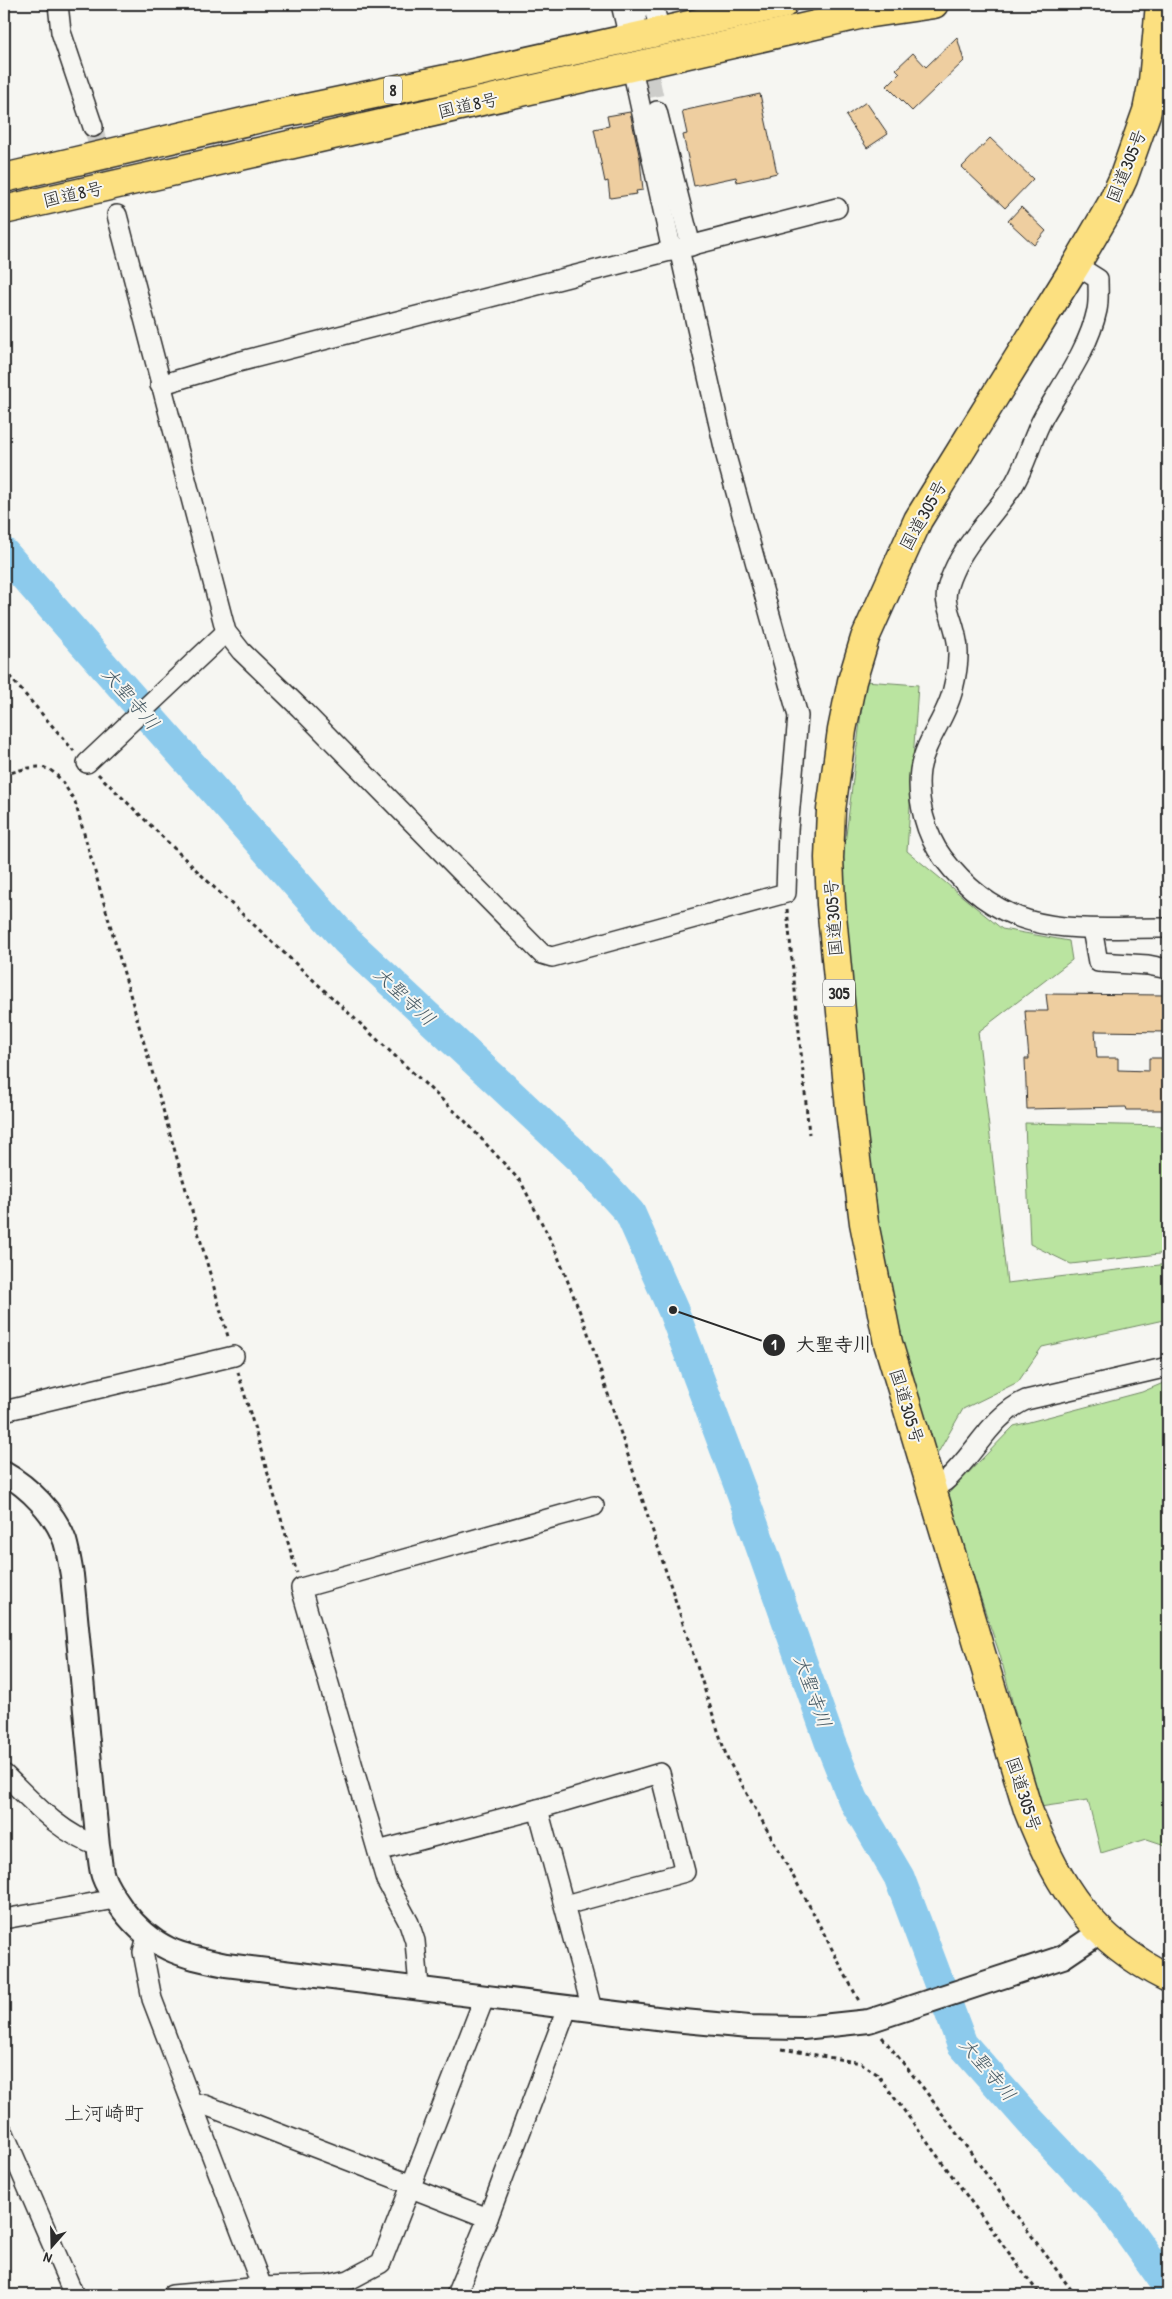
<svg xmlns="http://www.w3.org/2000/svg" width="1172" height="2299" viewBox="0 0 1172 2299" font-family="'Patrick Hand','Klee One',sans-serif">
<rect width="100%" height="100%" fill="#f6f6f2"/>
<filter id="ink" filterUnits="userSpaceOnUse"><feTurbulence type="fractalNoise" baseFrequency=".02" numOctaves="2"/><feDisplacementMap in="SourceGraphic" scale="10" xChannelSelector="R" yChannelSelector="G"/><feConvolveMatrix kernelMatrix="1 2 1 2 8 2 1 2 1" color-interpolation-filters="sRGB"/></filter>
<g filter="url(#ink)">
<g fill="#bae4a0" stroke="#728866">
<path d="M865,681L918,685L907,851L1002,929L1069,941L1072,960L978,1032L1007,1283L1168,1264V1319L1042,1347L1018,1382L963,1409L935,1458L871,1239L837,909Z"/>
<path d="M1025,1123L1168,1126V1253L1071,1264L1030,1244Z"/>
<path d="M1168,1381V1846L1147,1839L1101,1853L1088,1800L1040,1807L1000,1655L946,1496L1014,1426L1142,1392Z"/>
</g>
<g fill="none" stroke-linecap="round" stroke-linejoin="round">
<path stroke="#8ccaec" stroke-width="31" d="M4,553L347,941L580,1159L630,1213L673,1310L742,1493L830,1742L853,1799L899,1877L962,2044L1030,2121L1110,2205L1168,2286"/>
</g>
<g fill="#eecea0" stroke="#2b2b2b">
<path d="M957,37L964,61L912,111L887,86L900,73L896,69L913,53L926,67Z"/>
<path d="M760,94L777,173L737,182L736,177L694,186L683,135L687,134L682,111Z"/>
<path d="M866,102L888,134L867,148L846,116Z"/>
<path d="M630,112L640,159L643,190L636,191L637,194L610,198L608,181L605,182L594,129L609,126L607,116Z"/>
<path d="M990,138L1033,179L1005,208L962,167Z"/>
<path d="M1021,207L1046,231L1034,245L1008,221Z"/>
<path d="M1046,994L1168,995V1032L1095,1031L1097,1058H1118V1070L1149,1071V1058H1168V1110H1127L1126,1107L1027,1109L1025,1059H1029L1025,1011H1048Z"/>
</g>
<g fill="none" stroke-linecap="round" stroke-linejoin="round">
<g stroke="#cdcdca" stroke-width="19" stroke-dasharray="19 9" stroke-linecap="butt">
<path d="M644,51L657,111"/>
<path d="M93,127L117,215"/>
</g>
<g stroke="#2b2b2b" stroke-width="22">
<g id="minor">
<path d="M58,4L61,32L93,127"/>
<path d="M621,4L629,38"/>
<path d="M634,4L637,16"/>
<path d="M653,4L660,31"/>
<path d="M632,68L672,251"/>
<path d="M657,111L691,246"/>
<path d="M117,215L226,632L241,651L300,708L542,954L552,957L786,893L788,830L798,716L726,456L679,249"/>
<path d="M1076,265L1098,279C1098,289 1099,300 1097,310C1089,348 1063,383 1044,416C1031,439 1026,467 1011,489C992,517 966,542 953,572C939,603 950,607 956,636C960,651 957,673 953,689C947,717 925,740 920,770C916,799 926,836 943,858C1007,942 1075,927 1168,928"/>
<path d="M160,385L234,363L837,208"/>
<path d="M87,763L226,632"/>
<path d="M1092,929L1098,962L1148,965L1168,969"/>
<path d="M4,1411L234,1356"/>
<path d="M929,1480L944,1482C974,1457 990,1416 1026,1400L1168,1367"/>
<path d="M4,1774C33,1802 59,1833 98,1846"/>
<path d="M538,1809L592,2009"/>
<path d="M378,1851L538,1809L660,1773L685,1872L565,1905"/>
<path d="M4,1919L115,1899"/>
<path d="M147,1936L143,1952L152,1999L262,2287V2295"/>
<path d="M419,1987L415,1941L409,1923L386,1880L301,1588L594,1506"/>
<path d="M192,2103L205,2105L412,2185"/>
<path d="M4,2133L74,2295"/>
<path d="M411,2188L488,2218L456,2295"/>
<path d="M488,2218L568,2006"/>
<path d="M172,2295L262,2287L327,2285L349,2280L381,2263L485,1996"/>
</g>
</g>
<g stroke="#2b2b2b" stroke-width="26">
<path id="tertiary" d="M4,1473C29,1487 55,1513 65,1541C68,1551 70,1564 72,1575L98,1846C100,1856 100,1867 103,1876C107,1888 116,1900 123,1910C153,1949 180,1956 226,1965L673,2020L749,2027L803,2028L869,2021L1063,1957L1100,1932"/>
</g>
<g stroke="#2b2b2b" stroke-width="31">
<g id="trunk">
<path d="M1160,4L1153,81L1147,111L1123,179L1111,205L1076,265L918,520L865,638L852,681L842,730L831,810L829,858L831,904L851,1119L864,1223L888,1343L1028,1810C1058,1888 1092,1940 1168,1978"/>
<path d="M4,178L278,114L456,77L783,4"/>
<path d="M4,210L859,15L934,4"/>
</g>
</g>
<g stroke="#2b2b2b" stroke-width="3" stroke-dasharray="4 4" stroke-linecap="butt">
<path d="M4,670L74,751"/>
<path d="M98,774L226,899L465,1121L521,1182L555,1249L587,1330L727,1758L808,1903L860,2003"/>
<path d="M4,775C47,761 52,763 75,802L229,1340"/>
<path d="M787,909L809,1134"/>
<path d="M238,1372L297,1573"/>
<path d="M882,2037L924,2089L1075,2295"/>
<path d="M782,2049L861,2063L877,2074L1040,2295"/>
</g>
<use href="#minor" stroke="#f6f6f2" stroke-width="19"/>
<use href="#tertiary" stroke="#f6f6f2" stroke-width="22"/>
<use href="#trunk" stroke="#fce080" stroke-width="28"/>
</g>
</g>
<g text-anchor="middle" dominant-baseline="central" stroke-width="4" stroke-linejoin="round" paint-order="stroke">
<g fill="#f6f6f2" stroke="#686867" stroke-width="1">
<rect x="384" y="76.5" width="18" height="27" rx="4"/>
<rect x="823" y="979.5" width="32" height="27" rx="4"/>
</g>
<g font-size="16" font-weight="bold" fill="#2b2b2b">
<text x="393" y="90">8</text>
<text x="839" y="993">305</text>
</g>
<g font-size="18" fill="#2b2b2b" stroke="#f6f6f2">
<text transform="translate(468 105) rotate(-13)">国道8号</text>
<text transform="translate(1126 166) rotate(-68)">国道305号</text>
<text transform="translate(73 194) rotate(-13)">国道8号</text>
<text transform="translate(923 515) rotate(-61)">国道305号</text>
<text transform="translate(833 918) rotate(-94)">国道305号</text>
<text transform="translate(907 1406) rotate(73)">国道305号</text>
<text transform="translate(1024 1794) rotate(72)">国道305号</text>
</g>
<g font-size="19" font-style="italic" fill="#485b65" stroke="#f6f6f2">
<text transform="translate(131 698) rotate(49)">大聖寺川</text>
<text transform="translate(405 996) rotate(43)">大聖寺川</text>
<text transform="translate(813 1691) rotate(70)">大聖寺川</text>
<text transform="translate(988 2069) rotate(50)">大聖寺川</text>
</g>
<g font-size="20" fill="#2b2b2b" stroke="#f6f6f2">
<text x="104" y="2112">上河崎町</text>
</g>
</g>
<path fill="none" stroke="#2b2b2b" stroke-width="2" d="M673 1310L774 1345"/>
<g fill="#2b2b2b" stroke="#f6f6f2" stroke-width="2">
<circle cx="673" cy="1310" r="5"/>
<circle cx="774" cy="1345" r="12"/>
</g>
<g font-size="15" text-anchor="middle" font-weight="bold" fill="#fff">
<text x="774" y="1350">1</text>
</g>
<g font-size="19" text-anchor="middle" font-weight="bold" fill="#2b2b2b" stroke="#f6f6f2" stroke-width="4" stroke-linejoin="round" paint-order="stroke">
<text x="834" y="1351">大聖寺川</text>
</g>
<rect width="1172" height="2299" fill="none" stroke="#f6f6f2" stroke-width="20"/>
<rect x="10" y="10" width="1152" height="2279" fill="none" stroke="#2b2b2b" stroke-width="2" filter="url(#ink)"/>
<g transform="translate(52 2246) rotate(200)" stroke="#f6f6f2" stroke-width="4" paint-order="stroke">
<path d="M0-4L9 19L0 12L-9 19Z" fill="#2b2b2b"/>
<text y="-8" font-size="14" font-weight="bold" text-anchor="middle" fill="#2b2b2b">N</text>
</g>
</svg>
